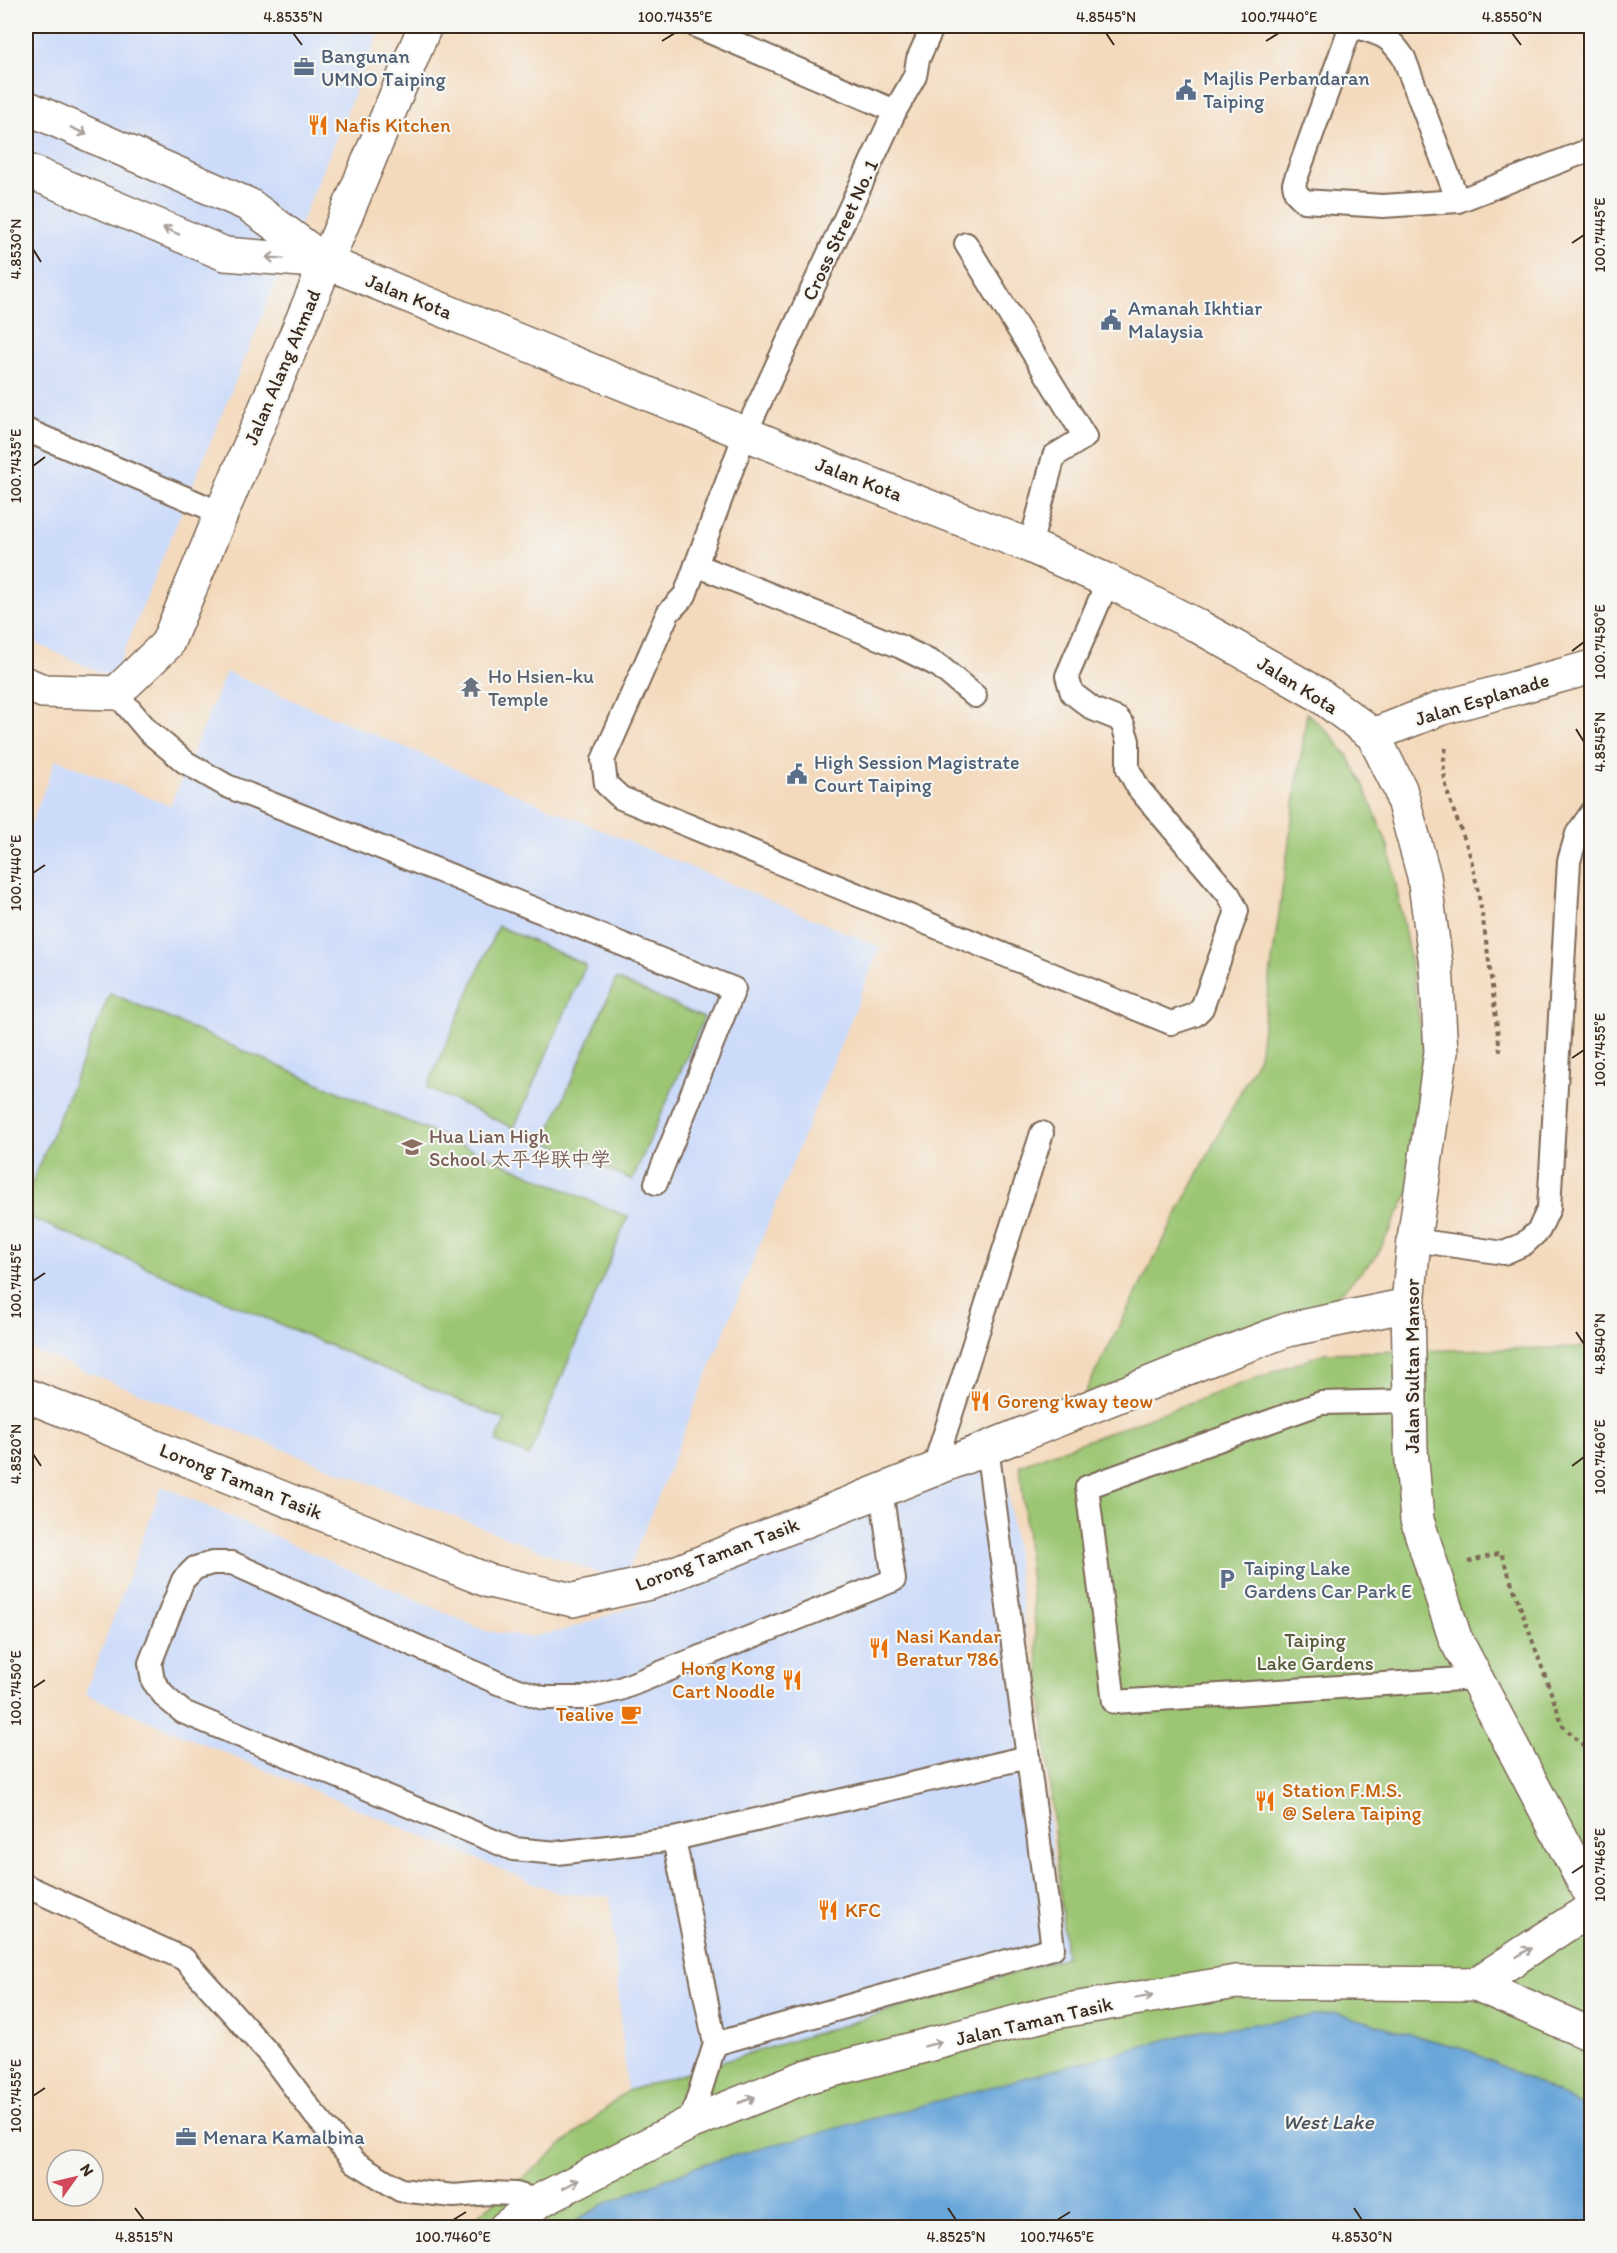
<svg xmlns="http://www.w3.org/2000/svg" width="1617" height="2253" viewBox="0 0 1617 2253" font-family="Itim,'LXGW WenKai TC',sans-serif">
<rect width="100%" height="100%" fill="#f6f6f2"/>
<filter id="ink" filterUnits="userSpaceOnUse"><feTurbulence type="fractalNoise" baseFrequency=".0167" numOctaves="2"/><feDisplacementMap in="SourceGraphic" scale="12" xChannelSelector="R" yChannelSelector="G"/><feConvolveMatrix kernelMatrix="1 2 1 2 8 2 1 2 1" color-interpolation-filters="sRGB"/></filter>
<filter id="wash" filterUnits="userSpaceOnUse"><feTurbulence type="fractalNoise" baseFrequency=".008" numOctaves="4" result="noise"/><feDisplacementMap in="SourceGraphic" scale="24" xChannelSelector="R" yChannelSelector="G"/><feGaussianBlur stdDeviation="1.35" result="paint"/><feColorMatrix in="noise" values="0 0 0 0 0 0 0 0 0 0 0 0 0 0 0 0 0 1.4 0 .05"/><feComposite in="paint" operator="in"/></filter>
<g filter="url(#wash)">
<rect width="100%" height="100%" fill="#f4dabd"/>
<g fill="#ccdbfa">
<path d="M26,26H382L113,678L26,639Z"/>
<path d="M226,672L880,947L623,1583L26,1348V837L56,759L170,806Z"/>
<path d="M1004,1461L1066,1958L627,2091L610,1897L558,1893L85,1694L162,1486L486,1631L529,1637L565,1630L629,1608Z"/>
</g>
<g fill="#9cc673" stroke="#6c7848" stroke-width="1.5">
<path d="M1307,713L1331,735L1349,758L1363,784L1389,848L1411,965L1426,1065L1410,1190L1376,1257L1329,1304L1081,1400L1259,1056Z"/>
<path d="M498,926L586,965L514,1128L427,1088Z"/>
<path d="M616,979L704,1018L632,1180L545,1141Z"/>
<path d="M110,993L628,1217L529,1456L496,1442L505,1420L26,1216V1198Z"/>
<path d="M1591,1347V2227L463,2228L627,2091L1066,1957L1020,1465L1325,1353Z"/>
</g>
<path fill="#68a5d9" stroke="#52687c" stroke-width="1.5" d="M1336,2013L1470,2051L1591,2110V2227H565L606,2203L703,2164L1195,2032Z"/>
</g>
<g filter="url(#ink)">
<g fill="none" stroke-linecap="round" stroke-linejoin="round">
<g stroke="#7c6856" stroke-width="26">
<g id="service">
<path d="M696,26L895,111"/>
<path d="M933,26L918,59L915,76L895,111L745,434L696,565L901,647L939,666L975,696"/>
<path d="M1458,201L1404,58C1389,36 1383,35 1357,27L1348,34L1294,184L1296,193L1304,201L1383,206L1458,201L1592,149"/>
<path d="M966,244L1085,437L1054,456L1030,546"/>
<path d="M26,430L221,513"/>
<path d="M696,565L685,595L668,613L603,760L606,784L621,798L1171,1023L1195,1015L1202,1008L1237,911L1229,895L1139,789L1128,769V741L1123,725L1118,719L1093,709L1072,693L1067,676L1108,581"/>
<path d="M116,693L148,731L185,762L227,786L734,989L656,1183"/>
<path d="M1414,1240L1504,1253L1524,1244L1539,1230L1549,1208L1569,861L1577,834L1592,812"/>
<path d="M1410,1401L1321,1403L1087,1487L1114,1702L1475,1678"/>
<path d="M933,1470L1042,1133"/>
<path d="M881,1490L894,1580L620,1689L584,1698H543L498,1683L232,1563H212L195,1568L183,1580L150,1663L153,1681L166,1698L183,1712L513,1849L557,1853L674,1839L1028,1757"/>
<path d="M674,1839L715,2044L1053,1948L987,1447"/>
<path d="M26,1886L184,1959L271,2056L314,2114L355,2162L400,2190L454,2196L489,2193L516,2194L539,2201"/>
<path d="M690,2123L715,2044"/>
</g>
</g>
<g stroke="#7c6856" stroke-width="36">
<g id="minor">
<path d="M26,684L43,691L116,693L167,644L425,26"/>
<path d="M1373,735L1442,708L1592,667"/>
<path d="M26,1395L489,1581L573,1600L650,1583L1200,1363L1287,1330L1408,1305"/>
</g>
</g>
<g stroke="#7c6856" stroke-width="36">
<path id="tertiary" d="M505,2228L539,2201L690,2123L805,2077L1055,2012L1236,1982L1476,1984L1592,2035"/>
</g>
<g stroke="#7c6856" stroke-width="36">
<g id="secondary">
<path d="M26,107L249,205L326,262L837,471L1030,546L1108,581L1196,625L1318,694L1373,735L1400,789L1424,876L1436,965L1441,1052L1414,1240L1408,1305L1411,1449L1417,1520L1455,1638L1592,1898"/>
<path d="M26,170L225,254L326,262"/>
<path d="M1476,1984L1592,1908"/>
</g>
</g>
<g stroke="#7c6856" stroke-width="4" stroke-dasharray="4.5 4.5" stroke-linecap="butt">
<path d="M1446,748C1436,786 1463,826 1472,863C1486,924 1492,989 1500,1051"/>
<path d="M1468,1562L1501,1553L1563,1726L1592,1754"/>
</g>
<use href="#service" stroke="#fff" stroke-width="22"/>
<use href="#minor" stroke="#fff" stroke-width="33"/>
<use href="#tertiary" stroke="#fff" stroke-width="33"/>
<use href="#secondary" stroke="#fff" stroke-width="33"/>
</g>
<defs><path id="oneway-shaft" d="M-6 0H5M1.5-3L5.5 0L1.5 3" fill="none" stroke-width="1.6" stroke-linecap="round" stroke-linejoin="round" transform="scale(1.5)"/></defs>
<g stroke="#a79f9a">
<use href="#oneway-shaft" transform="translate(79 131) rotate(24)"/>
<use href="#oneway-shaft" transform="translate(171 231) rotate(-157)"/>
<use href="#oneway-shaft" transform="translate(275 258) rotate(-176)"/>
<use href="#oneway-shaft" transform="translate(1524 1952) rotate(-33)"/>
<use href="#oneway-shaft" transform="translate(1144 1997) rotate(-9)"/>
<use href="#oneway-shaft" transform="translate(933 2044) rotate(-15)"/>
<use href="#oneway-shaft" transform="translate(747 2100) rotate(-21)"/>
<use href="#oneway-shaft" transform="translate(571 2184) rotate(-28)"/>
</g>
</g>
<path fill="none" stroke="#3b2a1e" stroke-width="2" d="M293,33L302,45M1106,33L1114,45M1512,33L1521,45M662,41L675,33M1266,41L1279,33M1572,243L1584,235M33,249L41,262M33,466L45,457M1572,651L1584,642M1576,729L1584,742M33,873L45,865M1572,1058L1584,1050M33,1281L45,1273M1576,1332L1584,1344M33,1454L41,1466M1572,1466L1584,1457M33,1688L45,1680M1572,1873L1584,1865M33,2096L45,2088M135,2208L144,2220M948,2208L956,2220M1354,2208L1362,2220M453,2220L466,2212M1057,2220L1070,2212"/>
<defs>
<g id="office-bare" transform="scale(1.62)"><path d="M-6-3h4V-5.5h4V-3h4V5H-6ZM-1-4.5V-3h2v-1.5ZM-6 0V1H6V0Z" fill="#5c6f8a" stroke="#f6f6f2" stroke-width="2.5" paint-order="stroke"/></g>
<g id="civic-bare" transform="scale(1.62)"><path d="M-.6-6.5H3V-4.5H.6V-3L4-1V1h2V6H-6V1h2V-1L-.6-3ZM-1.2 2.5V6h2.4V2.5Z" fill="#5c6f8a" stroke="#f6f6f2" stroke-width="2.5" paint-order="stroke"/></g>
<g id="restaurant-bare" transform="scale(1.62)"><path d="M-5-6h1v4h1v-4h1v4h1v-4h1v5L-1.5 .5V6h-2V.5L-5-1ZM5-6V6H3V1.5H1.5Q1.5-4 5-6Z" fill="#e8710a" stroke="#f6f6f2" stroke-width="2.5" paint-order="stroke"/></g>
<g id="temple-bare" transform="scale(1.62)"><path d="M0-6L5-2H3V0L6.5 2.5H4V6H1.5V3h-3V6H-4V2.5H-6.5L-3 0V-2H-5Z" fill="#6b7280" stroke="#f6f6f2" stroke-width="2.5" paint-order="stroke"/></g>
<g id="school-bare" transform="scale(1.62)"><path d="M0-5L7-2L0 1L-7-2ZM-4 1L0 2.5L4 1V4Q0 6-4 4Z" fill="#8d6e63" stroke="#f6f6f2" stroke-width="2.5" paint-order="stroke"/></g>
<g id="parking-bare" transform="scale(1.62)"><path d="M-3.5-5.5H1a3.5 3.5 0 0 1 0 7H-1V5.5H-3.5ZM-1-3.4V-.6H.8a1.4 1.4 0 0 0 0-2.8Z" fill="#5c6f8a" stroke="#f6f6f2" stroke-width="2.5" paint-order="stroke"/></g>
<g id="cafe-bare" transform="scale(1.62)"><path d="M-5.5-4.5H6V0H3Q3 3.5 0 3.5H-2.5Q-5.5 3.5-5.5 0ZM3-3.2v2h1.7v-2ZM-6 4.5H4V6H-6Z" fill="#e8710a" stroke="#f6f6f2" stroke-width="2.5" paint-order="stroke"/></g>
</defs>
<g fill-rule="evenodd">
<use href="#office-bare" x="304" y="67"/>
<use href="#civic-bare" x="1186" y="90"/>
<use href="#restaurant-bare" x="318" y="125"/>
<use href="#civic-bare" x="1111" y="320"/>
<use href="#temple-bare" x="471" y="687"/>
<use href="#civic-bare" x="797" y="774"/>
<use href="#school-bare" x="412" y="1147"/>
<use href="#restaurant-bare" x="980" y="1401"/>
<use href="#parking-bare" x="1227" y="1579"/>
<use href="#restaurant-bare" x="879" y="1648"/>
<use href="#restaurant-bare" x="792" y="1680"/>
<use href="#cafe-bare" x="631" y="1714"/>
<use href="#restaurant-bare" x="1265" y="1801"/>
<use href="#restaurant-bare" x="828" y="1910"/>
<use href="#office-bare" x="186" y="2137"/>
</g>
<g text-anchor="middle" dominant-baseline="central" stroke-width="4.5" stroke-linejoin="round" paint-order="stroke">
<g font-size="20" fill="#4e5e75" stroke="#f6f6f2" text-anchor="start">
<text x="321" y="56">Bangunan<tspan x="321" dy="23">UMNO Taiping</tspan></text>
<text x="1203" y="78">Majlis Perbandaran<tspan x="1203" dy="23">Taiping</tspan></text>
<text x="1128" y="308">Amanah Ikhtiar<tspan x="1128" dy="23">Malaysia</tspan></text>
<text x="814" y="762">High Session Magistrate<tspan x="814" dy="23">Court Taiping</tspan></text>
<text x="1244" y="1568">Taiping Lake<tspan x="1244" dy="23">Gardens Car Park E</tspan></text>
<text x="203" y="2137">Menara Kamalbina</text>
</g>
<g font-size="20" fill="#c56008" stroke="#f6f6f2" text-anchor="start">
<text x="335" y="125">Nafis Kitchen</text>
<text x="997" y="1401">Goreng kway teow</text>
<text x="896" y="1636">Nasi Kandar<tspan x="896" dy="23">Beratur 786</tspan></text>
<text x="775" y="1668" text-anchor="end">Hong Kong<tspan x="775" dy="23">Cart Noodle</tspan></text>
<text x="614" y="1714" text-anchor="end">Tealive</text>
<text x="1282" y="1790">Station F.M.S.<tspan x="1282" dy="23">@ Selera Taiping</tspan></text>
<text x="845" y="1910">KFC</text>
</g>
<g font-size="20" fill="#3b2a1e" stroke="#f6f6f2">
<text transform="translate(840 230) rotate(-65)">Cross Street No. 1</text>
<text transform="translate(409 296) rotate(22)">Jalan Kota</text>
<text transform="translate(282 367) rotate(-67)">Jalan Alang Ahmad</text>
<text transform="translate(859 479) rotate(21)">Jalan Kota</text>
<text transform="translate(1298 685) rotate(32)">Jalan Kota</text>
<text transform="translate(1482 699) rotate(-17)">Jalan Esplanade</text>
<text transform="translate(1412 1366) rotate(-90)">Jalan Sultan Mansor</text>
<text transform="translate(241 1481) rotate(22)">Lorong Taman Tasik</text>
<text transform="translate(717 1554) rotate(-21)">Lorong Taman Tasik</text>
<text transform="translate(1034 2021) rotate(-13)">Jalan Taman Tasik</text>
</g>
<g font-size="20" fill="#5b616d" stroke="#f6f6f2" text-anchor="start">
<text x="488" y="676">Ho Hsien-ku<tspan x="488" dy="23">Temple</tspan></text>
</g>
<g font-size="20" fill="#785e54" stroke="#f6f6f2" text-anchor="start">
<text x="429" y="1136">Hua Lian High<tspan x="429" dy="23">School 太平华联中学</tspan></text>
</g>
<g font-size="20" fill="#585938" stroke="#f6f6f2">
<text x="1315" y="1640">Taiping<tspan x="1315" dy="23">Lake Gardens</tspan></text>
</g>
<g font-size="21" font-style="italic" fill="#4b555f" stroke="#f6f6f2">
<text x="1328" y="2121">West Lake</text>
</g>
</g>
<rect width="1617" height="2253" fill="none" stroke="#f6f6f2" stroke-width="66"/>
<g transform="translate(75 2178) rotate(56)"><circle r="28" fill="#f6f6f2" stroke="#aba49d" stroke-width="1.5"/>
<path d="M0-4.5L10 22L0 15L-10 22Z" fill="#d1495b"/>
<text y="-9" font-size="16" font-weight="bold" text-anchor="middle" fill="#3b2a1e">N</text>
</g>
<rect x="33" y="33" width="1551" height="2187" fill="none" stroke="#3b2a1e" stroke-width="2"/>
<g font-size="15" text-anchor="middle" fill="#3b2a1e">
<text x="293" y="22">4.8535°N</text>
<text x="675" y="22">100.7435°E</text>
<text x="1106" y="22">4.8545°N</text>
<text x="1279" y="22">100.7440°E</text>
<text x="1512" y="22">4.8550°N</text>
<text transform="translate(1600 235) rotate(-90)" y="5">100.7445°E</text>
<text transform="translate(16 249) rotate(-90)" y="5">4.8530°N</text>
<text transform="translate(16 466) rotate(-90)" y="5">100.7435°E</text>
<text transform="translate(1600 642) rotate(-90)" y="5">100.7450°E</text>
<text transform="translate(1600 742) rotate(-90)" y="5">4.8545°N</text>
<text transform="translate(16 873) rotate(-90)" y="5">100.7440°E</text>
<text transform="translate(1600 1050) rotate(-90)" y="5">100.7455°E</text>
<text transform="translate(16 1281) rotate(-90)" y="5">100.7445°E</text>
<text transform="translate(1600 1344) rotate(-90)" y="5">4.8540°N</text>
<text transform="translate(16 1454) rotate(-90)" y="5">4.8520°N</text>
<text transform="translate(1600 1457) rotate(-90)" y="5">100.7460°E</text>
<text transform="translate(16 1688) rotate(-90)" y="5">100.7450°E</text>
<text transform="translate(1600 1865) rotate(-90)" y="5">100.7465°E</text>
<text transform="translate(16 2096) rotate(-90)" y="5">100.7455°E</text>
<text x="144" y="2242">4.8515°N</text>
<text x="453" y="2242">100.7460°E</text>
<text x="956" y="2242">4.8525°N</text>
<text x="1057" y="2242">100.7465°E</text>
<text x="1362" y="2242">4.8530°N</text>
</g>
</svg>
